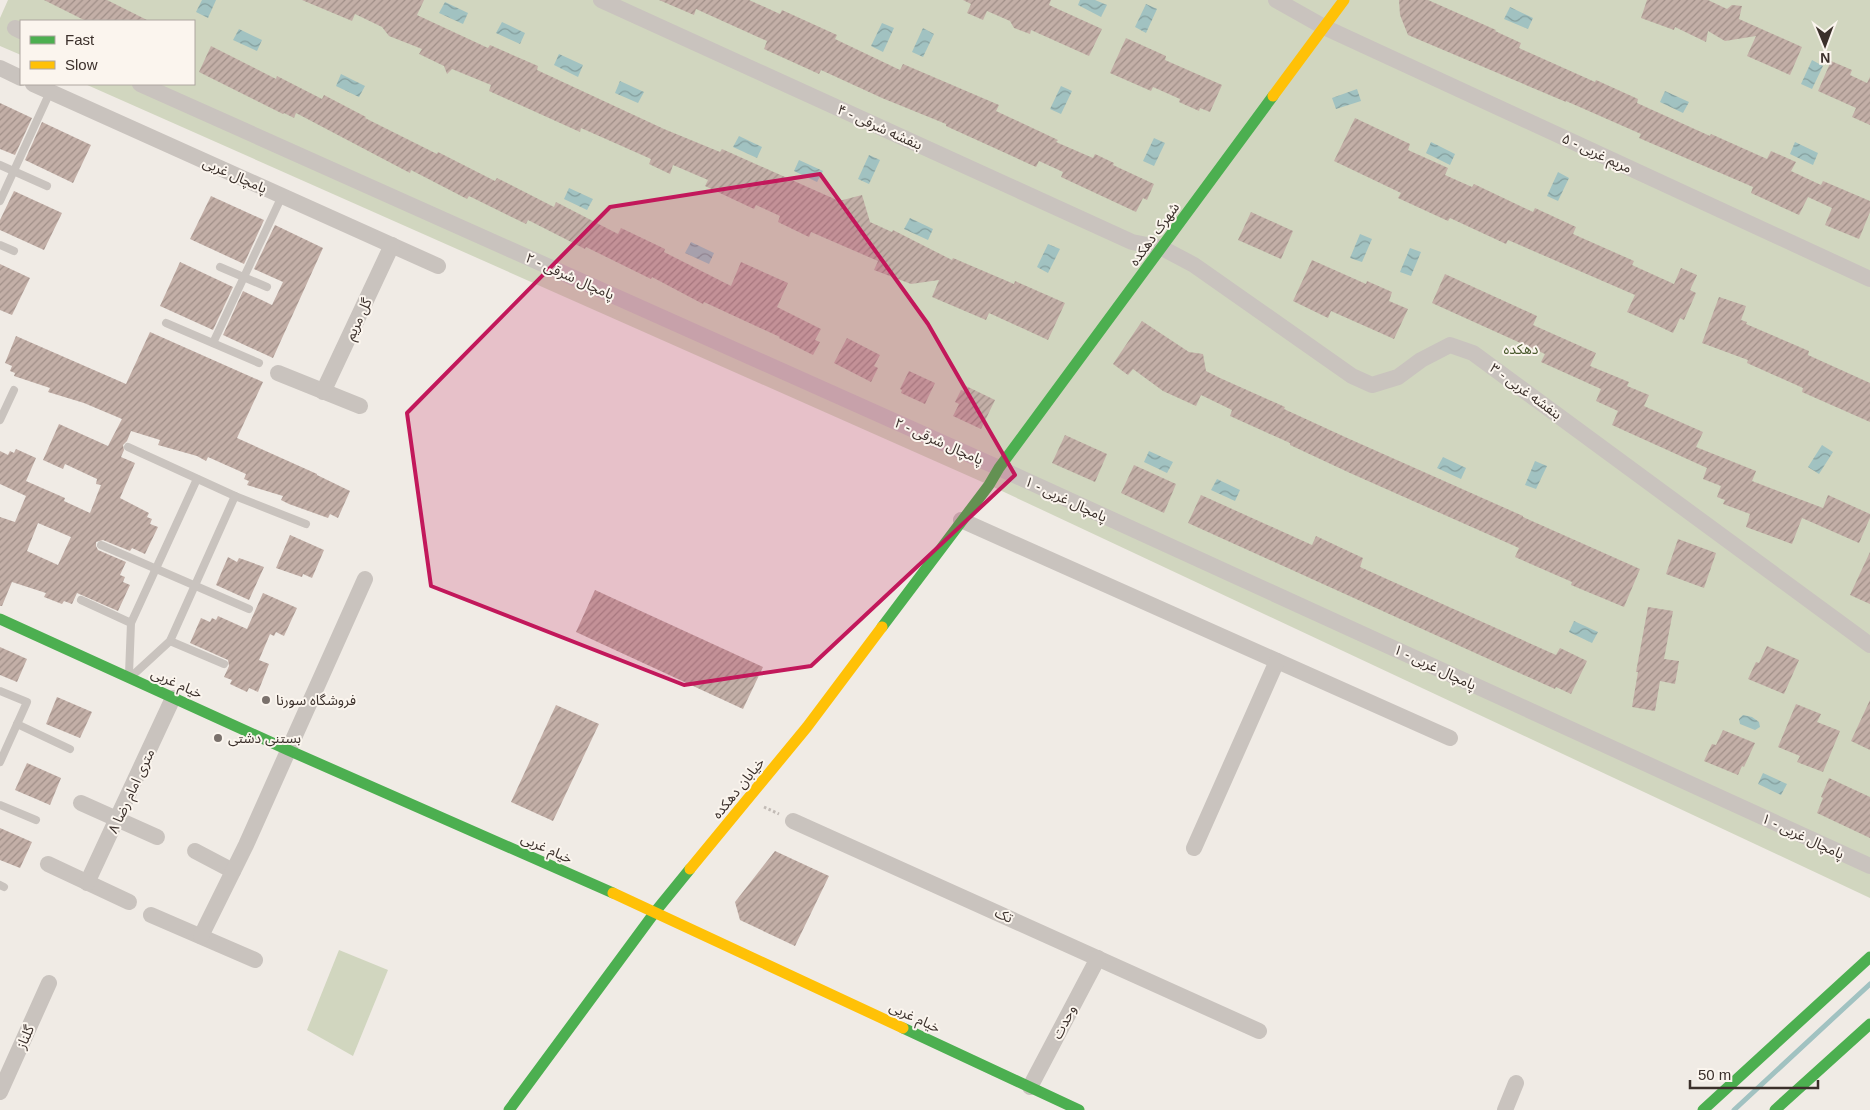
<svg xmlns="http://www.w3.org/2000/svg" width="1870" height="1110" viewBox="0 0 1870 1110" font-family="Helvetica,'Noto Sans Arabic',sans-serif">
<defs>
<pattern id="water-waves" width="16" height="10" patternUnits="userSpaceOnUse" patternTransform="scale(1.25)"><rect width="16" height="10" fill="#a1c2c1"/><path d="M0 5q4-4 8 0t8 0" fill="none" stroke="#849e9d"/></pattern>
<pattern id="building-hatch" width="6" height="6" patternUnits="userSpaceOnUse" patternTransform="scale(1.25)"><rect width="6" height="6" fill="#c3afa7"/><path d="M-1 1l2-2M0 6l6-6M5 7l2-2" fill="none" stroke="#a08f88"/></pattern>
</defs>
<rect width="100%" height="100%" fill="#f0ebe5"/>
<g fill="#d1d6bf">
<path d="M8,0H1870V898L989,485L85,84H194V21H21V55L0,46V18Z"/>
<path d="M339,950L388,970L353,1056L307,1030Z"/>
</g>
<g fill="url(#water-waves)">
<path d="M202,0H216L208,18L196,12Z"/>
<path d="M1080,0H1095L1107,5L1101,17L1078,5Z"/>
<path d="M445,2L468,13L463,24L439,13Z"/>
<path d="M1146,4L1157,9L1146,33L1135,27Z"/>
<path d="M1510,7L1533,18L1528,29L1504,19Z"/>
<path d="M502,22L525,33L520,44L496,33Z"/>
<path d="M882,23L894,28L883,52L871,46Z"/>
<path d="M923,28L934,34L923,57L912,52Z"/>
<path d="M239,29L262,40L257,51L233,40Z"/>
<path d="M559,54L583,65L578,77L554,65Z"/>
<path d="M1812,60L1823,66L1812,89L1801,84Z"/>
<path d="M341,74L365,86L359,97L336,86Z"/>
<path d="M620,81L644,92L638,103L615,93Z"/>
<path d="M1061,86L1072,91L1061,114L1050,109Z"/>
<path d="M1357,89L1361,101L1336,109L1332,98Z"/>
<path d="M1665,91L1689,102L1683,113L1660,102Z"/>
<path d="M739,136L762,147L757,158L733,147Z"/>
<path d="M1154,138L1165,143L1154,166L1143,161Z"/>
<path d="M1431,142L1455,154L1450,165L1426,153Z"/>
<path d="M1795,142L1818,153L1813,165L1790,154Z"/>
<path d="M869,155L880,160L869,184L858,179Z"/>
<path d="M799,160L823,171L817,182L794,171Z"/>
<path d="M1558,172L1569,178L1558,201L1547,196Z"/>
<path d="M569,188L593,199L587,210L564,199Z"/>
<path d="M910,218L933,229L928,240L904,229Z"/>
<path d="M1360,234L1372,239L1362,262L1350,258Z"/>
<path d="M691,242L714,253L709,264L685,253Z"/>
<path d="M1048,244L1060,249L1048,273L1037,267Z"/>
<path d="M1410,248L1421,252L1411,276L1400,272Z"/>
<path d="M1822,445L1833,452L1819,474L1808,467Z"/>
<path d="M1149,451L1173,462L1167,473L1144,462Z"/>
<path d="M1443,457L1466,468L1461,479L1437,468Z"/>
<path d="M1535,461L1547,466L1536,489L1525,485Z"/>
<path d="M1217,479L1240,490L1235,501L1211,490Z"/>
<path d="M1574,621L1598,632L1592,643L1569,632Z"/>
<path d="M1743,715L1752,717L1759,722L1760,727L1755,730L1740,724L1739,719Z"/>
<path d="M1763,773L1787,784L1781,795L1758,784Z"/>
</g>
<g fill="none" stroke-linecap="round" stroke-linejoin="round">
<path stroke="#a1c2c1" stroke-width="5" d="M1734,1110L1870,984"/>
</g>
<g fill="url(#building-hatch)" fill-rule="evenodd">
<path d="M44,0H107L149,21H86Z"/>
<path d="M302,0H424L417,15L488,48L490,45L538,66L537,70L664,129L720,152L722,149L839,201L862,195L870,222L892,232L893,230L952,260L953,258L1014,284L1015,281L1065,303L1048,340L989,313L986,320L932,297L939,280L911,284L874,270L878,261L811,232L809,237L778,222L780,216L756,205L754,209L705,186L708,180L673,165L670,174L649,164L651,159L581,128L580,132L489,91L491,85L452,69L447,74L444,66L419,54L422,49L389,36L382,27L355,14L352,21Z"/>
<path d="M659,0H749L780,14L782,10L837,35L835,39L900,70L903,64L999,105L996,111L1058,140L1056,142L1093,158L1095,154L1114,163L1113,165L1154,184L1147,200L1143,198L1136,212L1061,177L1063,172L1039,161L1036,167L946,126V124L882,98L821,70L819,74L764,49L767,41L696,9L694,15Z"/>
<path d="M963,0H1051L1049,5L1102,29L1089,56L1031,30L1030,34L1014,28L1010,21L987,11L983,20L967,13L971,4Z"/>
<path d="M1399,0H1428L1496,30L1495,31L1521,43L1519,48L1595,82L1596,80L1638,99L1637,103L1710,136L1711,134L1767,159L1771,151L1796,162L1791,171L1821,185L1823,181L1870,201V212L1859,239L1825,225L1832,208L1808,197L1799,215L1751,193L1753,187L1639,138L1641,134L1566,101V102L1408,35L1400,15Z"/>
<path d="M1647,0H1708L1727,9L1732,5L1742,6L1739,19L1802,47L1790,75L1747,56L1756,36L1725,41L1708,31L1706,42L1675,27L1674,30L1641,18Z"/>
<path d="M1126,38L1166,56L1165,60L1222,85L1210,112L1200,108L1199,111L1179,102L1180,99L1153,87L1151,91L1110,73Z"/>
<path d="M211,46L276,79L277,76L322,99L324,95L366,117L365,118L437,154L438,152L495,181L497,178L554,207L556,202L618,234L621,228L665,249L664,252L731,286L741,262L788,283L777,307L821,329L815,340L820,342L813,355L779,338L780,337L704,302L703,304L652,277L651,279L586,247L585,249L528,220L526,224L469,196L467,199L411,170L410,173L296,113L294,118L284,113L283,114L199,72Z"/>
<path d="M1831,61L1852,70L1850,75L1867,83L1870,77V125L1852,117L1856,108L1818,91Z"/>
<path d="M0,103L32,118L15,155L0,149Z"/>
<path d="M1355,118L1410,144L1408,150L1448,168L1445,175L1472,187L1474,184L1533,212L1535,208L1576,227L1573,234L1634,261L1632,265L1674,284L1681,268L1697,275L1690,290L1696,293L1684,320L1680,318L1673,333L1652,323L1627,312L1635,295L1508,240L1506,244L1450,218L1448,221L1398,198L1401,193L1334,161Z"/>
<path d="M42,122L91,145L73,183L25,160Z"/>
<path d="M14,191L62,213L44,250L0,230V220Z"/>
<path d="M211,196L264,220L244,264L190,239Z"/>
<path d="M1251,212L1293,231L1281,259L1238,240Z"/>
<path d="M275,225L323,248L273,358L223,335L243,291L272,305L283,282L254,269Z"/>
<path d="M1312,260L1366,284L1367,281L1392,292L1389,301L1408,309L1394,339L1331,311L1328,318L1293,301Z"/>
<path d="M180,262L233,287L213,330L160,306Z"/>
<path d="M0,264L30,278L12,315L0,310Z"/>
<path d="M1445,274L1537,316L1533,325L1596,353L1590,366L1629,382L1627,386L1649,395L1644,406L1703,432L1696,447L1756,471L1752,481L1823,508L1828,495L1870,514V518L1859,543L1802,518L1792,544L1746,527L1750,514L1723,504L1725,500L1717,497L1721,486L1703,479L1707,468L1612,425L1618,411L1596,401L1601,389L1541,362L1545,354L1432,303Z"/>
<path d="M1719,297L1746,306L1741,320L1747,322L1746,324L1809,351L1808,355L1870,383V422L1802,392L1803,388L1747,363L1748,360L1702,343Z"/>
<path d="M1142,321L1189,352L1203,354L1206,371L1220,378L1285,407L1284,409L1345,437L1523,516V517L1640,569L1624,607L1571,585L1572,582L1515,557L1519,548L1350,473L1290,445V443L1230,416L1232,410L1201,395L1196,406L1163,391L1133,369L1128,375L1113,364Z"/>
<path d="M150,332L263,382L237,438L317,474V475L350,491L338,518L330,514L328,518L289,504L281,500L283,496L247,485L249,481L244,479L246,474L208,457L206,461L197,456L158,445L160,440L131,431L127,441L123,445L124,450L121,457L135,463L120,498L149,513L147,517L152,519L150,524L158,527L145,554L132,548L130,551L103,540L96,542V546L98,550L126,562L120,575L125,577L123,582L130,585L118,611L77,593L72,604L64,601L62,604L44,597L46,593L12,582L2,606H0V517L15,522L26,496L0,484V451L8,455L10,451L14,453L16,449L36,458L26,481L65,498L64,501L90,513L101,485L96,484L97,479L65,464L63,469L43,460L59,424L108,446L122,419L84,403L48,392L50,388L14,376L15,373L10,371L12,366L5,363L16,336L126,384ZM38,523L71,537L58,565L27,551Z"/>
<path d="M847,338L880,355L874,366L878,368L871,382L834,363Z"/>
<path d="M909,371L935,383L925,404L901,393L902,390L900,389Z"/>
<path d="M966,386L995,400L981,429L953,416L959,404L955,402L961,390L964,391Z"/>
<path d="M1065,435L1107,454L1095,482L1052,463Z"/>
<path d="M1134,465L1176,484L1164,513L1121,493Z"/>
<path d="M1201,495L1312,545L1316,536L1363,558L1360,567L1556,655L1560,648L1587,661L1571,694L1556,687L1555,689L1188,523Z"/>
<path d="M290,535L324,550L312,578L303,574L302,577L276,568Z"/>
<path d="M1678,539L1716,553L1704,588L1666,574Z"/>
<path d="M1870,552V604L1850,595Z"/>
<path d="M228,557L237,562L239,558L264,567L249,600L216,585Z"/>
<path d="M595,590L763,667L743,709L576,632Z"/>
<path d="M263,593L297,608L284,636L276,632L274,636L270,634L259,660L269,664L258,692L249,688L247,692L230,684L232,680L224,677L229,666L228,660L190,643L201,618L210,622L212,618L216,620L218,616L247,629Z"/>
<path d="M1648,607L1673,611L1664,659L1679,661L1675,684L1660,681L1655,711L1632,707L1638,672H1636Z"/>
<path d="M1767,646L1799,660L1784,694L1748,679L1756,662L1759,663Z"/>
<path d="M0,647L27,659L17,682L0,675Z"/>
<path d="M57,697L92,712L80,738L46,724Z"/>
<path d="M1870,700V750L1851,741Z"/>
<path d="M1796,704L1821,714L1817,722L1840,731L1823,772L1797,762L1800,756L1778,747Z"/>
<path d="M556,705L599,724L553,821L511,802Z"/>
<path d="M1723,730L1755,743L1744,767L1742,766L1738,775L1704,761L1712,744L1716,745Z"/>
<path d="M27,763L61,778L50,805L15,790Z"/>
<path d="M1829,778L1870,797V838L1817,813L1823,798L1821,797Z"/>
<path d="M0,828L32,842L20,868L0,860Z"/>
<path d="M775,851L829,876L795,946L740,920L735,902Z"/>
</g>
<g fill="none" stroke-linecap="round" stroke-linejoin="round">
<path stroke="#c2bbb6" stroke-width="3" stroke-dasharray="2.5 2.5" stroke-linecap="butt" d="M764,807L779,814"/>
<g stroke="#c9c3be" stroke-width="8">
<path d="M0,165L47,186"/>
<path d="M0,201L50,92"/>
<path d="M0,245L14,251"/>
<path d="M220,267L267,287"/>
<path d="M166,323L259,363"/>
<path d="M213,343L282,196"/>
<path d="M0,420L14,390"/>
<path d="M128,447L235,496L306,524"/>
<path d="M101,545L249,609"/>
<path d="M81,600L131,623"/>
<path d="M170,641L224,664"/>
<path d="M129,674L131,623L197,479"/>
<path d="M133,675L170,641L235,496"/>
<path d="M0,691L27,702L0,762"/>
<path d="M17,724L70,749"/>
<path d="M0,805L36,820"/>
<path d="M0,885L4,887"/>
</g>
<g stroke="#c9c3be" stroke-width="16">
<path d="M601,0L1132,242L1162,248L1194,265L1352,376L1372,385L1398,377L1421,360L1450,345L1473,353L1870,645"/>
<path d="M1276,0L1324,27L1870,279"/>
<path d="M15,28L21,31"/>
<path d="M0,68L21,78"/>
<path d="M33,84L438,266"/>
<path d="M140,84L999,468L1870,866"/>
<path d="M278,373L360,406"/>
<path d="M323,392L392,245"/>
<path d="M961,520L1450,738"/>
<path d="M81,803L157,837"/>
<path d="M793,821L1259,1031"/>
<path d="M1194,848L1277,661"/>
<path d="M195,851L233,871"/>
<path d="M48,864L129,902"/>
<path d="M87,883L173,698"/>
<path d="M151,915L255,960"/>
<path d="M201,936L246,845L365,579"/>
<path d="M1030,1087L1098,958"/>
<path d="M0,1092L49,983"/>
<path d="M1505,1110L1516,1083"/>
</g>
<g stroke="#4caf50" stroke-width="11">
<path d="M0,619L288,750L613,893"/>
<path d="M882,627L989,485L999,468L1273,96"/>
<path d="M903,1028L1079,1110"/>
<path d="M509,1110L655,912L690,869"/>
<path d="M1703,1110L1870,957"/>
<path d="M1775,1110L1870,1024"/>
</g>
<g stroke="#ffc107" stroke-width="11">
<path d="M1273,96L1344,0"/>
<path d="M690,869L807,727L882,627"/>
<path d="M613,893L903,1028"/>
</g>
</g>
<path fill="#c2185b" fill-opacity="0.2" stroke="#c2185b" stroke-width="4" stroke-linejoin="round" d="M820,174L928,324L1015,475L811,666L684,685L431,586L407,413L610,207Z"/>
<g fill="#7a716c" stroke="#fbf5ee" stroke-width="2">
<circle cx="266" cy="700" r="5"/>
<circle cx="218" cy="738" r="5"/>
</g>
<g text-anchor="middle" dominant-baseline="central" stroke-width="4" stroke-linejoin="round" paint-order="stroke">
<g font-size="14" fill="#3b302b" stroke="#fbf5ee">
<text transform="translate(880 127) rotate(24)">بنفشه شرقی - ۴</text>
<text transform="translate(1597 153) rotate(25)">مریم غربی - ۵</text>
<text transform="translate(235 175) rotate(24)">پامچال غربی</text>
<text transform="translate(1154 234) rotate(-54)">شهرک دهکده</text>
<text transform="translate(570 276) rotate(24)">پامچال شرقی - ۲</text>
<text transform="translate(358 319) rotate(-65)">گل مریم</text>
<text transform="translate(1526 391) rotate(36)">بنفشه غربی - ۳</text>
<text transform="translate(939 441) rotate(24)">پامچال شرقی - ۲</text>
<text transform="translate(1066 499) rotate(25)">پامچال غربی - ۱</text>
<text transform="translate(1435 667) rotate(25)">پامچال غربی - ۱</text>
<text transform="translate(177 683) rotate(24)">خیام غربی</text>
<text transform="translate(738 788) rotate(-51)">خیابان دهکده</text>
<text transform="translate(131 791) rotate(-65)">۸ متری امام رضا</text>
<text transform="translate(1803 836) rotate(25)">پامچال غربی - ۱</text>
<text transform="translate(547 848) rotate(24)">خیام غربی</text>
<text transform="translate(1004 915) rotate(24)">تک</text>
<text transform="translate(915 1017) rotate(25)">خیام غربی</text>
<text transform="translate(1064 1022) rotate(-63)">وحدت</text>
<text transform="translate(25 1037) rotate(-66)">گلناز</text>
</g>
<g font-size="14" fill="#4a5a2e" stroke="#fbf5ee">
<text x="1521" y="349">دهکده</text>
</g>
<g font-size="14" fill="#3b302b" stroke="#fbf5ee" text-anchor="start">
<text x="276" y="700">فروشگاه سورنا</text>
<text x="228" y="738">بستنی دشتی</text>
</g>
</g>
<rect x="20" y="20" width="175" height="65" fill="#fbf5ee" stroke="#aea6a0"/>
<rect x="30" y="36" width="25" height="8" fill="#4caf50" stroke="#aea6a0"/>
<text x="65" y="45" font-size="15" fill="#3b302b">Fast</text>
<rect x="30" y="61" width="25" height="8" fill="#ffc107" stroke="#aea6a0"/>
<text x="65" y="70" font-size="15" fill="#3b302b">Slow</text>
<g transform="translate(1825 45) rotate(179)" stroke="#fbf5ee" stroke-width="4" paint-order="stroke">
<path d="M0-4L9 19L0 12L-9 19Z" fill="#3b302b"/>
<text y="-8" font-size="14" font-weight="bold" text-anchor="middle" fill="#3b302b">N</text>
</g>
<path d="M1690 1080v8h128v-8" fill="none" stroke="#3b302b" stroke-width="2.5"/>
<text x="1698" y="1080" font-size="15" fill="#3b302b" stroke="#fbf5ee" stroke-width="4" paint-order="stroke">50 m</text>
</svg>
